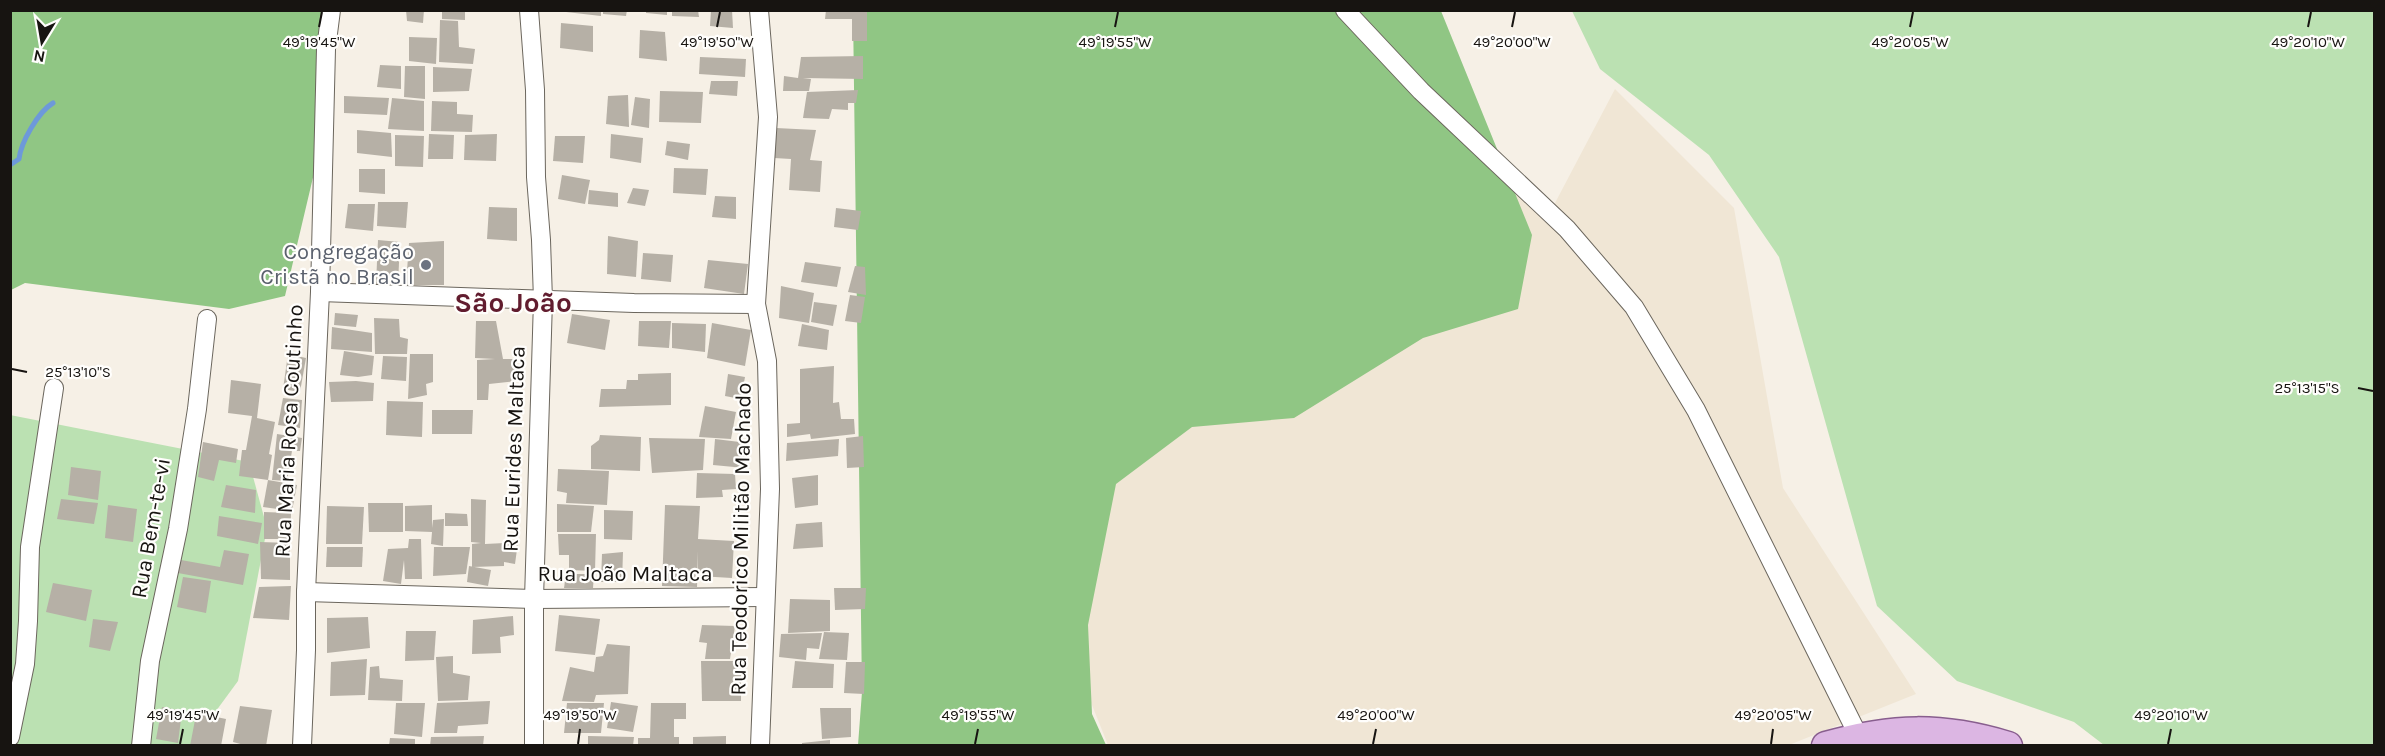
<svg xmlns="http://www.w3.org/2000/svg" width="2385" height="756" viewBox="0 0 2385 756" font-family="Karla,sans-serif">
<rect width="100%" height="100%" fill="#f6f0e6"/>
<path fill="#f0e6d5" d="M1332,11L1545,222L1615,89L1734,208L1783,488L1916,694L1789,745H1108L1070,650L1087,466Z"/>
<g fill="#bbe1b2">
<path d="M1572,11H2374V745H2104L2074,722L1957,681L1877,606L1779,257L1709,155L1600,69Z"/>
<path d="M10,415L249,462L267,528L238,681L191,745H11Z"/>
</g>
<g fill="#90c684">
<path d="M11,11H322L319,152L285,296L229,309L25,283L11,290Z"/>
<path d="M853,11H1441L1532,235L1518,309L1423,338L1294,418L1192,427L1116,484L1088,625L1092,714L1106,745H858L862,692Z"/>
</g>
<g fill="none" stroke-linecap="round" stroke-linejoin="round">
<path stroke="#6d99da" stroke-width="5" d="M10,165L19,159C21,142 38,112 53,103"/>
</g>
<g fill="#b6b0a6">
<path d="M406,10H424L423,23L407,21Z"/>
<path d="M442,10H465V20L442,19Z"/>
<path d="M566,10H601V16L566,12Z"/>
<path d="M603,10H627L626,16L603,14Z"/>
<path d="M646,10H667V15L646,13Z"/>
<path d="M672,10H698L699,17L672,16Z"/>
<path d="M711,10H732L733,28L710,26Z"/>
<path d="M826,10H867V41H852V19H825Z"/>
<path d="M440,20L458,21L459,47L475,49L473,64L439,62Z"/>
<path d="M561,23L593,26V52L560,48Z"/>
<path d="M640,30L665,32L667,61L639,58Z"/>
<path d="M409,37L437,38L436,64L409,61Z"/>
<path d="M863,56V79L803,78L811,79L809,91H783L784,76L798,78L801,57Z"/>
<path d="M700,57L746,59L745,77L699,74Z"/>
<path d="M380,65L401,66V89L377,87Z"/>
<path d="M405,66H425V99L404,97Z"/>
<path d="M433,67L472,69L469,91L433,92Z"/>
<path d="M711,81H738L737,96L709,94Z"/>
<path d="M858,90L856,103H848V110L832,109L829,119L803,118L807,92Z"/>
<path d="M660,91L703,92L701,123L659,122Z"/>
<path d="M628,95L629,127L606,124L608,96Z"/>
<path d="M344,96L389,98L387,115L344,113Z"/>
<path d="M635,97L650,99L649,128L631,125Z"/>
<path d="M392,98L424,101V131L388,129Z"/>
<path d="M432,101L457,102V114L473,115L472,132L431,131Z"/>
<path d="M776,128L816,130L810,160L822,161L820,192L789,190L791,159L774,158Z"/>
<path d="M357,130L391,133L392,157L357,153Z"/>
<path d="M429,134L454,135L453,159H428Z"/>
<path d="M497,134L496,161L464,160L465,135Z"/>
<path d="M611,134L643,138L641,163L610,158Z"/>
<path d="M395,135L424,136L423,167L395,166Z"/>
<path d="M555,136H585L583,163L553,161Z"/>
<path d="M667,141L690,144L688,160L665,155Z"/>
<path d="M674,168L708,169L706,195L673,193Z"/>
<path d="M359,169H385V194L359,192Z"/>
<path d="M562,175L590,180L585,204L558,199Z"/>
<path d="M633,188L649,190L645,206L627,203Z"/>
<path d="M589,190L618,193V207L588,204Z"/>
<path d="M715,196L736,197V219L712,217Z"/>
<path d="M378,202H408L406,228L377,226Z"/>
<path d="M348,204H375L373,231L345,228Z"/>
<path d="M489,207L517,208V241L487,239Z"/>
<path d="M836,208L861,211L858,230L834,227Z"/>
<path d="M608,236L638,241L636,277L607,274Z"/>
<path d="M378,240L400,242L398,284H376Z"/>
<path d="M444,241V285H406L409,243Z"/>
<path d="M643,253L673,255L671,282L641,279Z"/>
<path d="M708,260L748,264L744,294L704,288Z"/>
<path d="M805,262L841,267L837,287L801,282Z"/>
<path d="M855,266L865,267L866,295L848,292Z"/>
<path d="M781,286L814,293L809,323L779,318Z"/>
<path d="M850,295L865,297L861,323L845,321Z"/>
<path d="M814,302L837,305L833,326L811,322Z"/>
<path d="M335,313L358,315L356,327L334,325Z"/>
<path d="M572,314L610,320L605,350L567,343Z"/>
<path d="M374,318L399,319L400,337L408,339L407,354H375Z"/>
<path d="M476,321H496L503,359H517L516,381L489,384L488,400H477V360L495,359L475,358Z"/>
<path d="M639,321H671L669,348L638,346Z"/>
<path d="M672,323L706,324L705,352L672,348Z"/>
<path d="M712,323L751,330L745,366L707,358Z"/>
<path d="M802,324L829,330L827,350L798,346Z"/>
<path d="M332,327L372,333V352L331,349Z"/>
<path d="M344,351L374,356L372,375L358,377L340,375Z"/>
<path d="M288,354L306,358L300,392L283,389Z"/>
<path d="M410,354H433V382L426,384L427,395L408,399Z"/>
<path d="M383,356L407,357L406,381L381,379Z"/>
<path d="M834,366L833,403L839,402L841,419H854L855,434L811,439L810,434L787,437V424L800,423V369Z"/>
<path d="M671,373V405L599,407L601,389H626L627,380H638V374Z"/>
<path d="M728,374L745,377L741,399L725,396Z"/>
<path d="M231,380L261,384L257,418L275,422L269,454L272,455L268,480L239,476L242,450H246L252,416L228,413Z"/>
<path d="M356,381L374,383L373,401L331,402L329,382Z"/>
<path d="M283,398L302,400L300,428L278,425Z"/>
<path d="M387,401L423,402L422,437L386,435Z"/>
<path d="M705,406L736,412L731,439L699,437Z"/>
<path d="M432,410H473L472,434H432Z"/>
<path d="M277,434L302,438L300,451H292L287,481L272,480Z"/>
<path d="M600,435L641,437L640,471L591,469V446L599,440Z"/>
<path d="M863,436L864,467L847,468L846,438Z"/>
<path d="M649,438L705,439L703,470L652,473Z"/>
<path d="M715,439L748,443L745,468L713,465Z"/>
<path d="M839,439L838,456L786,461L787,443Z"/>
<path d="M203,442L238,449L236,463L219,460L214,481L198,477Z"/>
<path d="M71,467L101,471L98,500L68,495Z"/>
<path d="M558,469L609,471L607,505L566,503L567,493L557,491Z"/>
<path d="M697,473L735,474L736,489L722,490L723,497L696,498Z"/>
<path d="M818,475V505L795,508L792,478Z"/>
<path d="M268,480L297,485L292,511L263,507Z"/>
<path d="M226,485L256,490L255,513L221,507Z"/>
<path d="M61,499L98,503L94,524L57,519Z"/>
<path d="M471,499L486,500L485,544L505,543L506,540L518,542L515,564L504,562V566L472,567V544L481,543L471,542Z"/>
<path d="M368,503H403V532H369Z"/>
<path d="M557,504L594,506L591,532H557Z"/>
<path d="M108,505L137,509L133,542L105,538Z"/>
<path d="M432,505V528L433,520L444,519L443,546L431,544L432,532L405,531V506Z"/>
<path d="M665,505L700,506L698,539L734,541L732,578L698,576V551L697,587L662,586Z"/>
<path d="M327,506L364,507L362,544H326Z"/>
<path d="M604,510L633,511L632,540L604,539Z"/>
<path d="M264,512L291,513L290,539H264Z"/>
<path d="M445,513L467,514L468,526H445Z"/>
<path d="M219,516L262,523L258,544L217,536Z"/>
<path d="M822,522L823,547L793,549L796,524Z"/>
<path d="M558,534H596L595,571L569,570V555H559Z"/>
<path d="M409,539H421L422,579H405L404,560L401,584L383,581L388,549L408,548Z"/>
<path d="M260,542L290,543V580L261,579Z"/>
<path d="M327,547H363L362,567H326Z"/>
<path d="M434,547H470L466,574L433,576Z"/>
<path d="M224,550L249,554L243,585L178,573L181,560L220,567Z"/>
<path d="M623,552L622,582H601L602,554Z"/>
<path d="M469,566L491,570L488,586L467,582Z"/>
<path d="M566,574H594L593,588H564Z"/>
<path d="M183,577L211,581L206,613L177,607Z"/>
<path d="M53,583L92,590L86,621L46,612Z"/>
<path d="M291,586L289,620L253,618L259,587Z"/>
<path d="M834,588H866L865,609L835,610Z"/>
<path d="M790,599L830,600V631L788,633Z"/>
<path d="M559,615L600,619L595,655L555,651Z"/>
<path d="M513,616L514,635L500,637L501,653L472,654L473,620Z"/>
<path d="M368,617L370,648L327,653V618Z"/>
<path d="M93,619L118,622L110,651L89,647Z"/>
<path d="M702,625L735,626L730,659H705L707,643L699,642Z"/>
<path d="M406,631H436L434,660L405,661Z"/>
<path d="M824,632L849,633L847,660L819,659Z"/>
<path d="M822,633L819,649L807,648L806,660L779,657L781,634Z"/>
<path d="M607,644L630,646L628,694L596,695L594,702L562,701L570,667L594,672L596,657L603,656Z"/>
<path d="M453,656V673L470,676L468,700L438,701L436,657Z"/>
<path d="M367,659L365,695L330,696L331,662Z"/>
<path d="M701,661H741V701H702Z"/>
<path d="M795,661L834,664L833,688H792Z"/>
<path d="M846,662H865L864,694L844,693Z"/>
<path d="M379,666L380,678L403,680L402,701L368,700L370,667Z"/>
<path d="M490,701L488,724L458,726L457,733H434L437,703Z"/>
<path d="M611,702L638,706L633,732L607,728Z"/>
<path d="M396,703H425L422,737L394,734Z"/>
<path d="M567,703H604L601,733H564Z"/>
<path d="M651,703H686V719H674V737H679V746H638V738H650Z"/>
<path d="M240,706L272,710L266,746H248L233,742Z"/>
<path d="M162,707L182,711L178,743L156,739Z"/>
<path d="M820,708H851V737L822,739Z"/>
<path d="M188,711L226,719L221,746H190L195,720L186,718Z"/>
<path d="M484,736L483,746H430L431,737Z"/>
<path d="M588,736L634,737L633,746H588Z"/>
<path d="M726,736V746H693V737Z"/>
<path d="M390,738L415,739V746H389Z"/>
<path d="M830,740V746H802V743Z"/>
</g>
<g fill="none" stroke-linecap="round" stroke-linejoin="round">
<g stroke="#6b665d" stroke-width="20">
<g id="minor">
<path d="M529,10L535,90L536,177L541,240L543,300L534,599V746"/>
<path d="M759,10L768,117L756,304L767,361L770,489L760,746"/>
<path d="M1345,10L1421,91L1567,229L1634,307L1696,410L1859,737"/>
<path d="M320,292L634,303L756,304"/>
<path d="M306,592L534,599L765,597"/>
<path d="M10,737L25,664L28,621L30,547L54,388"/>
<path d="M141,746L150,661L178,529L197,409L207,319"/>
<path d="M302,746L306,650V592L320,292L326,49L331,10"/>
</g>
</g>
<g stroke="#885e8e" stroke-width="31">
<path id="primary" d="M1826,746C1892,727 1942,726 2008,746"/>
</g>
<use href="#minor" stroke="#fff" stroke-width="18"/>
<use href="#primary" stroke="#dcb6e3" stroke-width="28"/>
</g>
<path fill="none" stroke="#171411" stroke-width="2" d="M319,27L322,12M717,27L720,12M1115,27L1118,12M1512,27L1515,12M1910,27L1913,12M2308,27L2311,12M12,369L27,372M2358,388L2373,391M180,744L183,729M578,744L580,729M975,744L978,729M1373,744L1376,729M1771,744L1773,729M2168,744L2171,729"/>
<circle fill="#6b7280" stroke="#fffefc" stroke-width="2" cx="426" cy="265" r="6"/>
<g text-anchor="middle" dominant-baseline="central" stroke-width="4.5" stroke-linejoin="round" paint-order="stroke">
<g font-size="22" fill="#5b616d" stroke="#fffefc" text-anchor="end">
<text x="414" y="252">Congregação<tspan x="414" dy="25">Cristã no Brasil</tspan></text>
</g>
<g font-size="22" fill="#171411" stroke="#fffefc">
<text transform="translate(289 431) rotate(-87)">Rua Maria Rosa Coutinho</text>
<text transform="translate(514 449) rotate(-88)">Rua Eurides Maltaca</text>
<text transform="translate(151 528) rotate(-80)">Rua Bem-te-vi</text>
<text transform="translate(741 539) rotate(-89)">Rua Teodorico Militão Machado</text>
<text x="625" y="574">Rua João Maltaca</text>
</g>
<g font-size="28" font-weight="bold" fill="#611c2e" stroke="#fffefc">
<text x="513" y="302">São João</text>
</g>
</g>
<g font-size="15" text-anchor="middle" fill="#171411" stroke="#fffefc" stroke-width="4.5" stroke-linejoin="round" paint-order="stroke">
<text x="319" y="47">49°19'45"W</text>
<text x="717" y="47">49°19'50"W</text>
<text x="1115" y="47">49°19'55"W</text>
<text x="1512" y="47">49°20'00"W</text>
<text x="1910" y="47">49°20'05"W</text>
<text x="2308" y="47">49°20'10"W</text>
<text x="78" y="377">25°13'10"S</text>
<text x="2307" y="393">25°13'15"S</text>
<text x="183" y="720">49°19'45"W</text>
<text x="580" y="720">49°19'50"W</text>
<text x="978" y="720">49°19'55"W</text>
<text x="1376" y="720">49°20'00"W</text>
<text x="1773" y="720">49°20'05"W</text>
<text x="2171" y="720">49°20'10"W</text>
</g>
<rect width="2385" height="756" fill="none" stroke="#171411" stroke-width="24"/>
<g transform="translate(42 42) rotate(191)" stroke="#fffefc" stroke-width="4.5" paint-order="stroke">
<path d="M0-4.5L10 22L0 15L-10 22Z" fill="#171411"/>
<text y="-9" font-size="16" font-weight="bold" text-anchor="middle" fill="#171411">N</text>
</g>
</svg>
